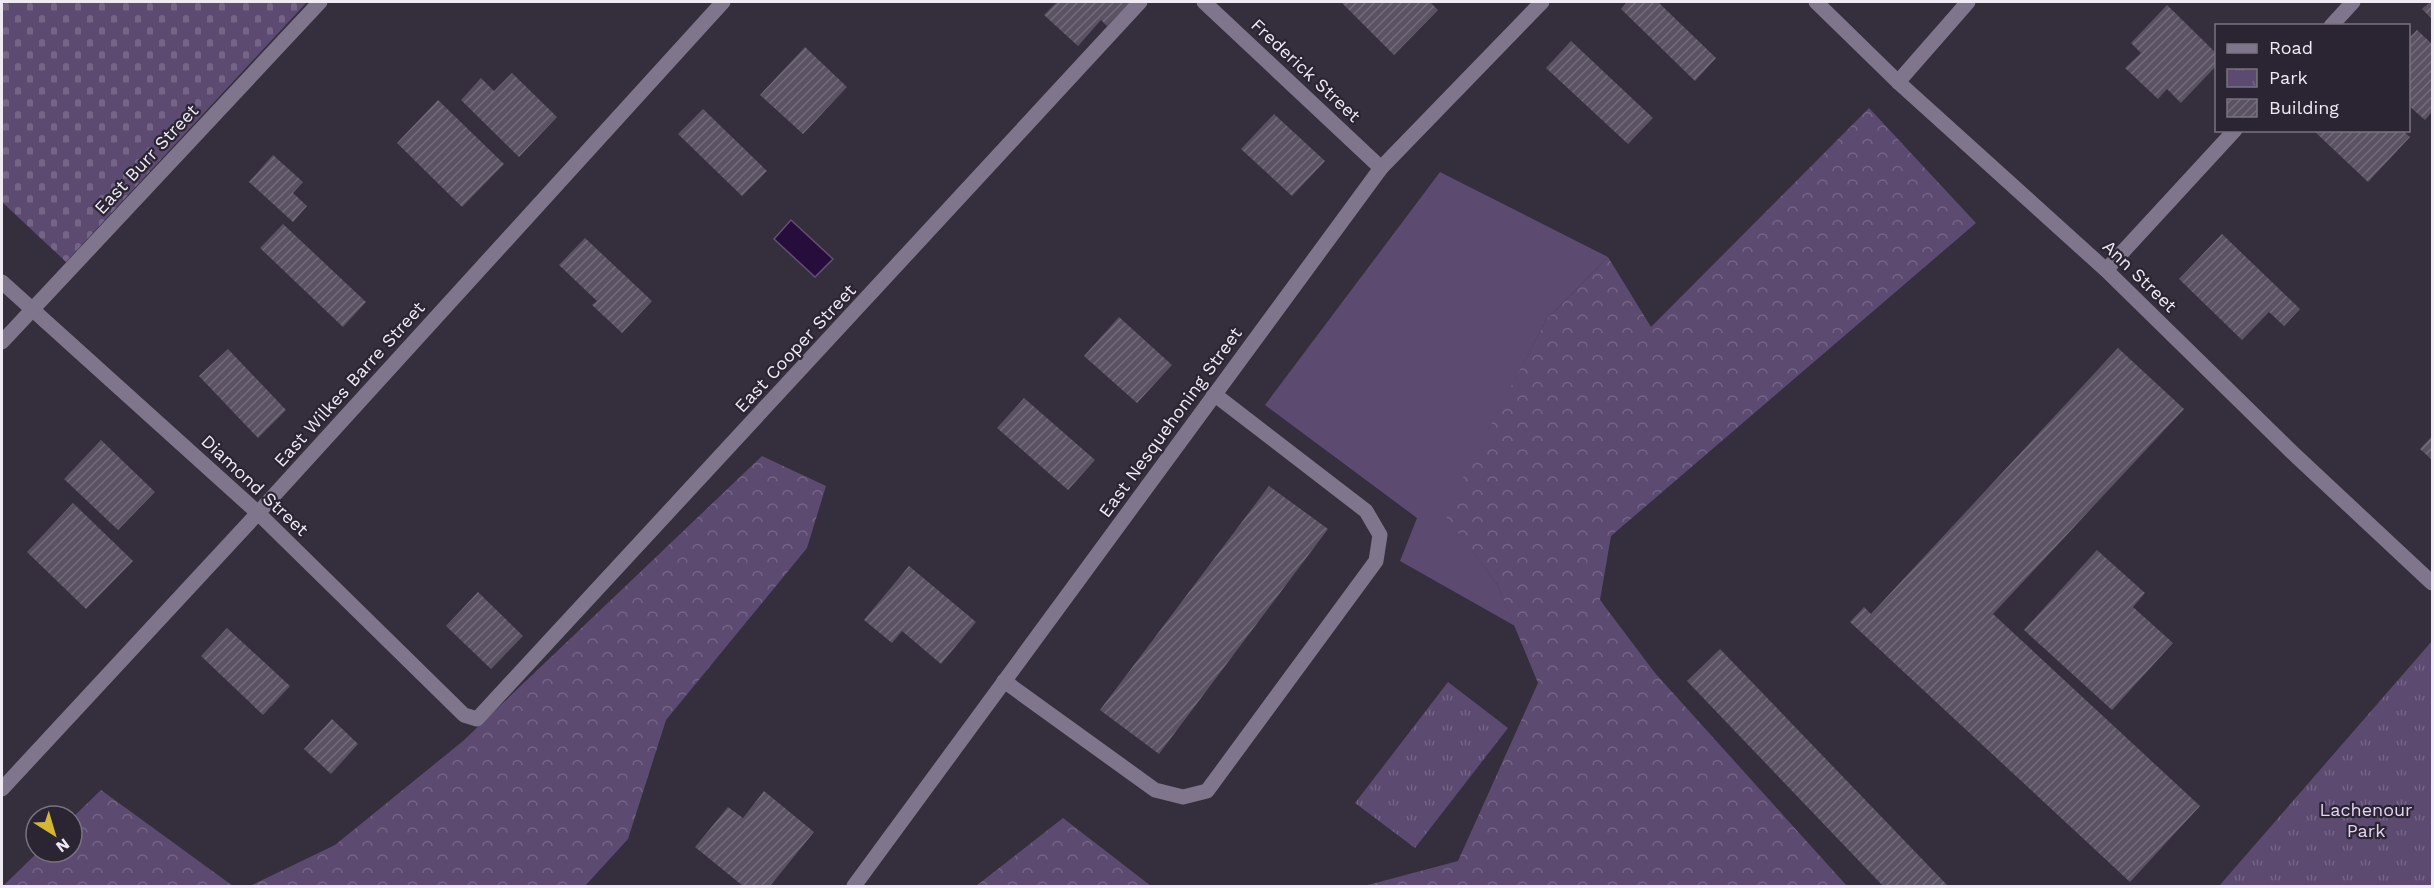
<svg xmlns="http://www.w3.org/2000/svg" width="2434" height="888" viewBox="0 0 2434 888" font-family="'Work Sans',sans-serif">
<defs>
<pattern id="forest-crowns" width="20" height="18" patternUnits="userSpaceOnUse" patternTransform="scale(1.5)"><rect width="20" height="18" fill="#5c4a70"/><path d="M2 6a3 3 0 1 1 6 0M12 15a3 3 0 1 1 6 0" fill="none" stroke="#746485"/></pattern>
<pattern id="cemetery-stones" width="16" height="16" patternUnits="userSpaceOnUse" patternTransform="scale(1.5)"><rect width="16" height="16" fill="#5c4a70"/><path d="M2 7V4a2 2 0 0 1 4 0v3zM10 15v-3a2 2 0 0 1 4 0v3z" fill="#746485"/></pattern>
<pattern id="park-tufts" width="24" height="20" patternUnits="userSpaceOnUse" patternTransform="scale(1.5)"><rect width="24" height="20" fill="#5c4a70"/><path d="M3 7l-1-3M5 7V3M7 7l1-3M15 17l-1-3M17 17v-4M19 17l1-3" fill="none" stroke="#746485"/></pattern>
<pattern id="building-hatch" width="6" height="6" patternUnits="userSpaceOnUse" patternTransform="scale(1.5)"><rect width="6" height="6" fill="#5b5363"/><path d="M-1 1l2-2M0 6l6-6M5 7l2-2" fill="none" stroke="#736c7a"/></pattern>
</defs>
<rect width="100%" height="100%" fill="#352e3d"/>
<path fill="#5c4a70" d="M1440,172L1608,257L1546,320L1445,514L1497,584L1515,626L1400,561L1417,518L1265,405Z"/>
<g fill="url(#forest-crowns)">
<path d="M1869,108L1976,223L1611,536L1600,600L1655,673L1847,886H1364L1458,861L1538,683L1497,584L1444,514L1546,320L1608,257L1651,327Z"/>
<path d="M762,456L826,486L807,548L666,720L628,839L585,886H250L335,845L463,741Z"/>
<path d="M101,790L233,886H3L38,852H72V818Z"/>
<path d="M1063,818L1151,886H976Z"/>
</g>
<path fill="url(#cemetery-stones)" d="M2,2H307L66,262L2,202Z"/>
<g fill="url(#park-tufts)">
<path d="M2432,641V886H2219Z"/>
<path d="M1448,682L1508,728L1415,848L1355,803Z"/>
</g>
<path fill="#260d3b" stroke="#624f72" stroke-width="1.5" d="M791,220L833,259L815,277L774,239Z"/>
<g fill="url(#building-hatch)">
<path d="M1057,2H1130L1107,26L1101,20L1078,46L1044,15Z"/>
<path d="M1341,2H1430L1438,10L1394,55Z"/>
<path d="M1627,2H1658L1716,58L1695,81L1621,9Z"/>
<path d="M2430,2H2432V19L2422,9Z"/>
<path d="M2167,5L2216,53V66L2181,103L2167,89L2158,99L2125,68L2141,53L2131,43Z"/>
<path d="M2417,30L2432,44V112L2425,120L2408,105V39Z"/>
<path d="M1571,41L1653,118L1628,144L1546,68Z"/>
<path d="M805,47L847,87L803,134L760,95Z"/>
<path d="M512,73L557,117L519,157L461,100L481,78L494,91Z"/>
<path d="M438,100L504,164L462,207L397,143Z"/>
<path d="M703,109L767,171L742,196L678,134Z"/>
<path d="M1274,114L1325,161L1292,196L1241,149Z"/>
<path d="M2313,130H2402L2410,137L2368,182Z"/>
<path d="M273,155L303,182L293,193L307,206L293,222L249,182Z"/>
<path d="M283,224L366,302L343,327L260,248Z"/>
<path d="M2222,234L2300,309L2284,326L2269,312L2242,340L2179,279Z"/>
<path d="M585,238L652,301L622,333L592,305L597,301L559,265Z"/>
<path d="M1119,317L1172,365L1137,403L1084,356Z"/>
<path d="M2118,348L2184,409L1993,614L2200,806L2130,882L1850,622L1864,607L1871,614Z"/>
<path d="M228,349L286,410L258,438L199,376Z"/>
<path d="M1024,398L1095,460L1068,490L997,428Z"/>
<path d="M2432,436V460L2420,449Z"/>
<path d="M101,440L155,492L118,530L64,479Z"/>
<path d="M1269,486L1328,529L1159,754L1100,710Z"/>
<path d="M73,503L133,561L86,609L27,552Z"/>
<path d="M2097,550L2145,593L2133,607L2173,643L2112,710L2024,630Z"/>
<path d="M909,566L976,622L941,664L902,631L892,643L864,620Z"/>
<path d="M478,592L523,636L491,669L446,626Z"/>
<path d="M227,628L290,686L263,715L201,656Z"/>
<path d="M1720,649L1948,886H1883L1687,681Z"/>
<path d="M332,719L358,744L331,774L304,749Z"/>
<path d="M764,791L814,832L770,886H743L695,847L728,807L743,818Z"/>
</g>
<g fill="none" stroke-linecap="round" stroke-linejoin="round">
<g stroke="#7f758c" stroke-width="15">
<path d="M1204,2L1381,168"/>
<path d="M1816,2L1898,82L2106,270L2295,455L2432,583"/>
<path d="M2331,26L2353,2"/>
<path d="M1898,82L1968,2"/>
<path d="M2106,270L2235,130"/>
<path d="M2,282L258,513L464,715L477,719L1140,2"/>
<path d="M2,342L320,2"/>
<path d="M1004,681L1155,790L1183,797L1207,791L1376,561L1380,535L1366,511L1214,394"/>
<path d="M2,789L258,513L723,2"/>
<path d="M854,886L1381,168L1542,2"/>
</g>
</g>
<g text-anchor="middle" dominant-baseline="central" stroke-width="4.5" stroke-linejoin="round" paint-order="stroke">
<g font-size="18" fill="#efeaf4" stroke="#2b2432">
<text transform="translate(1306 70) rotate(43)">Frederick Street</text>
<text transform="translate(146 159) rotate(-47)">East Burr Street</text>
<text transform="translate(2140 276) rotate(44)">Ann Street</text>
<text transform="translate(795 348) rotate(-47)">East Cooper Street</text>
<text transform="translate(349 384) rotate(-48)">East Wilkes Barre Street</text>
<text transform="translate(1170 422) rotate(-54)">East Nesquehoning Street</text>
<text transform="translate(255 485) rotate(43)">Diamond Street</text>
</g>
<g font-size="18" fill="#e2d4f3" stroke="#2b2432">
<text x="2366" y="809">Lachenour<tspan x="2366" dy="21">Park</tspan></text>
</g>
</g>
<rect width="2434" height="888" fill="none" stroke="#efeaf4" stroke-width="6"/>
<rect x="2215" y="24" width="195" height="108" fill="#2b2432" stroke="#797380" stroke-width="1.5"/>
<rect x="2227" y="44" width="30" height="9" fill="#7f758c" stroke="#797380" stroke-width="1.5"/>
<text x="2269" y="54" font-size="18" fill="#efeaf4">Road</text>
<rect x="2227" y="69" width="30" height="18" fill="url(#park-tufts)" stroke="#797380" stroke-width="1.5"/>
<text x="2269" y="84" font-size="18" fill="#efeaf4">Park</text>
<rect x="2227" y="99" width="30" height="18" fill="url(#building-hatch)" stroke="#797380" stroke-width="1.5"/>
<text x="2269" y="114" font-size="18" fill="#efeaf4">Building</text>
<g transform="translate(54 834) rotate(143)"><circle r="28" fill="#2b2432" stroke="#797380" stroke-width="1.5"/>
<path d="M0-4.5L10 22L0 15L-10 22Z" fill="#d3b635"/>
<text y="-9" font-size="16" font-weight="bold" text-anchor="middle" fill="#efeaf4">N</text>
</g>
</svg>
